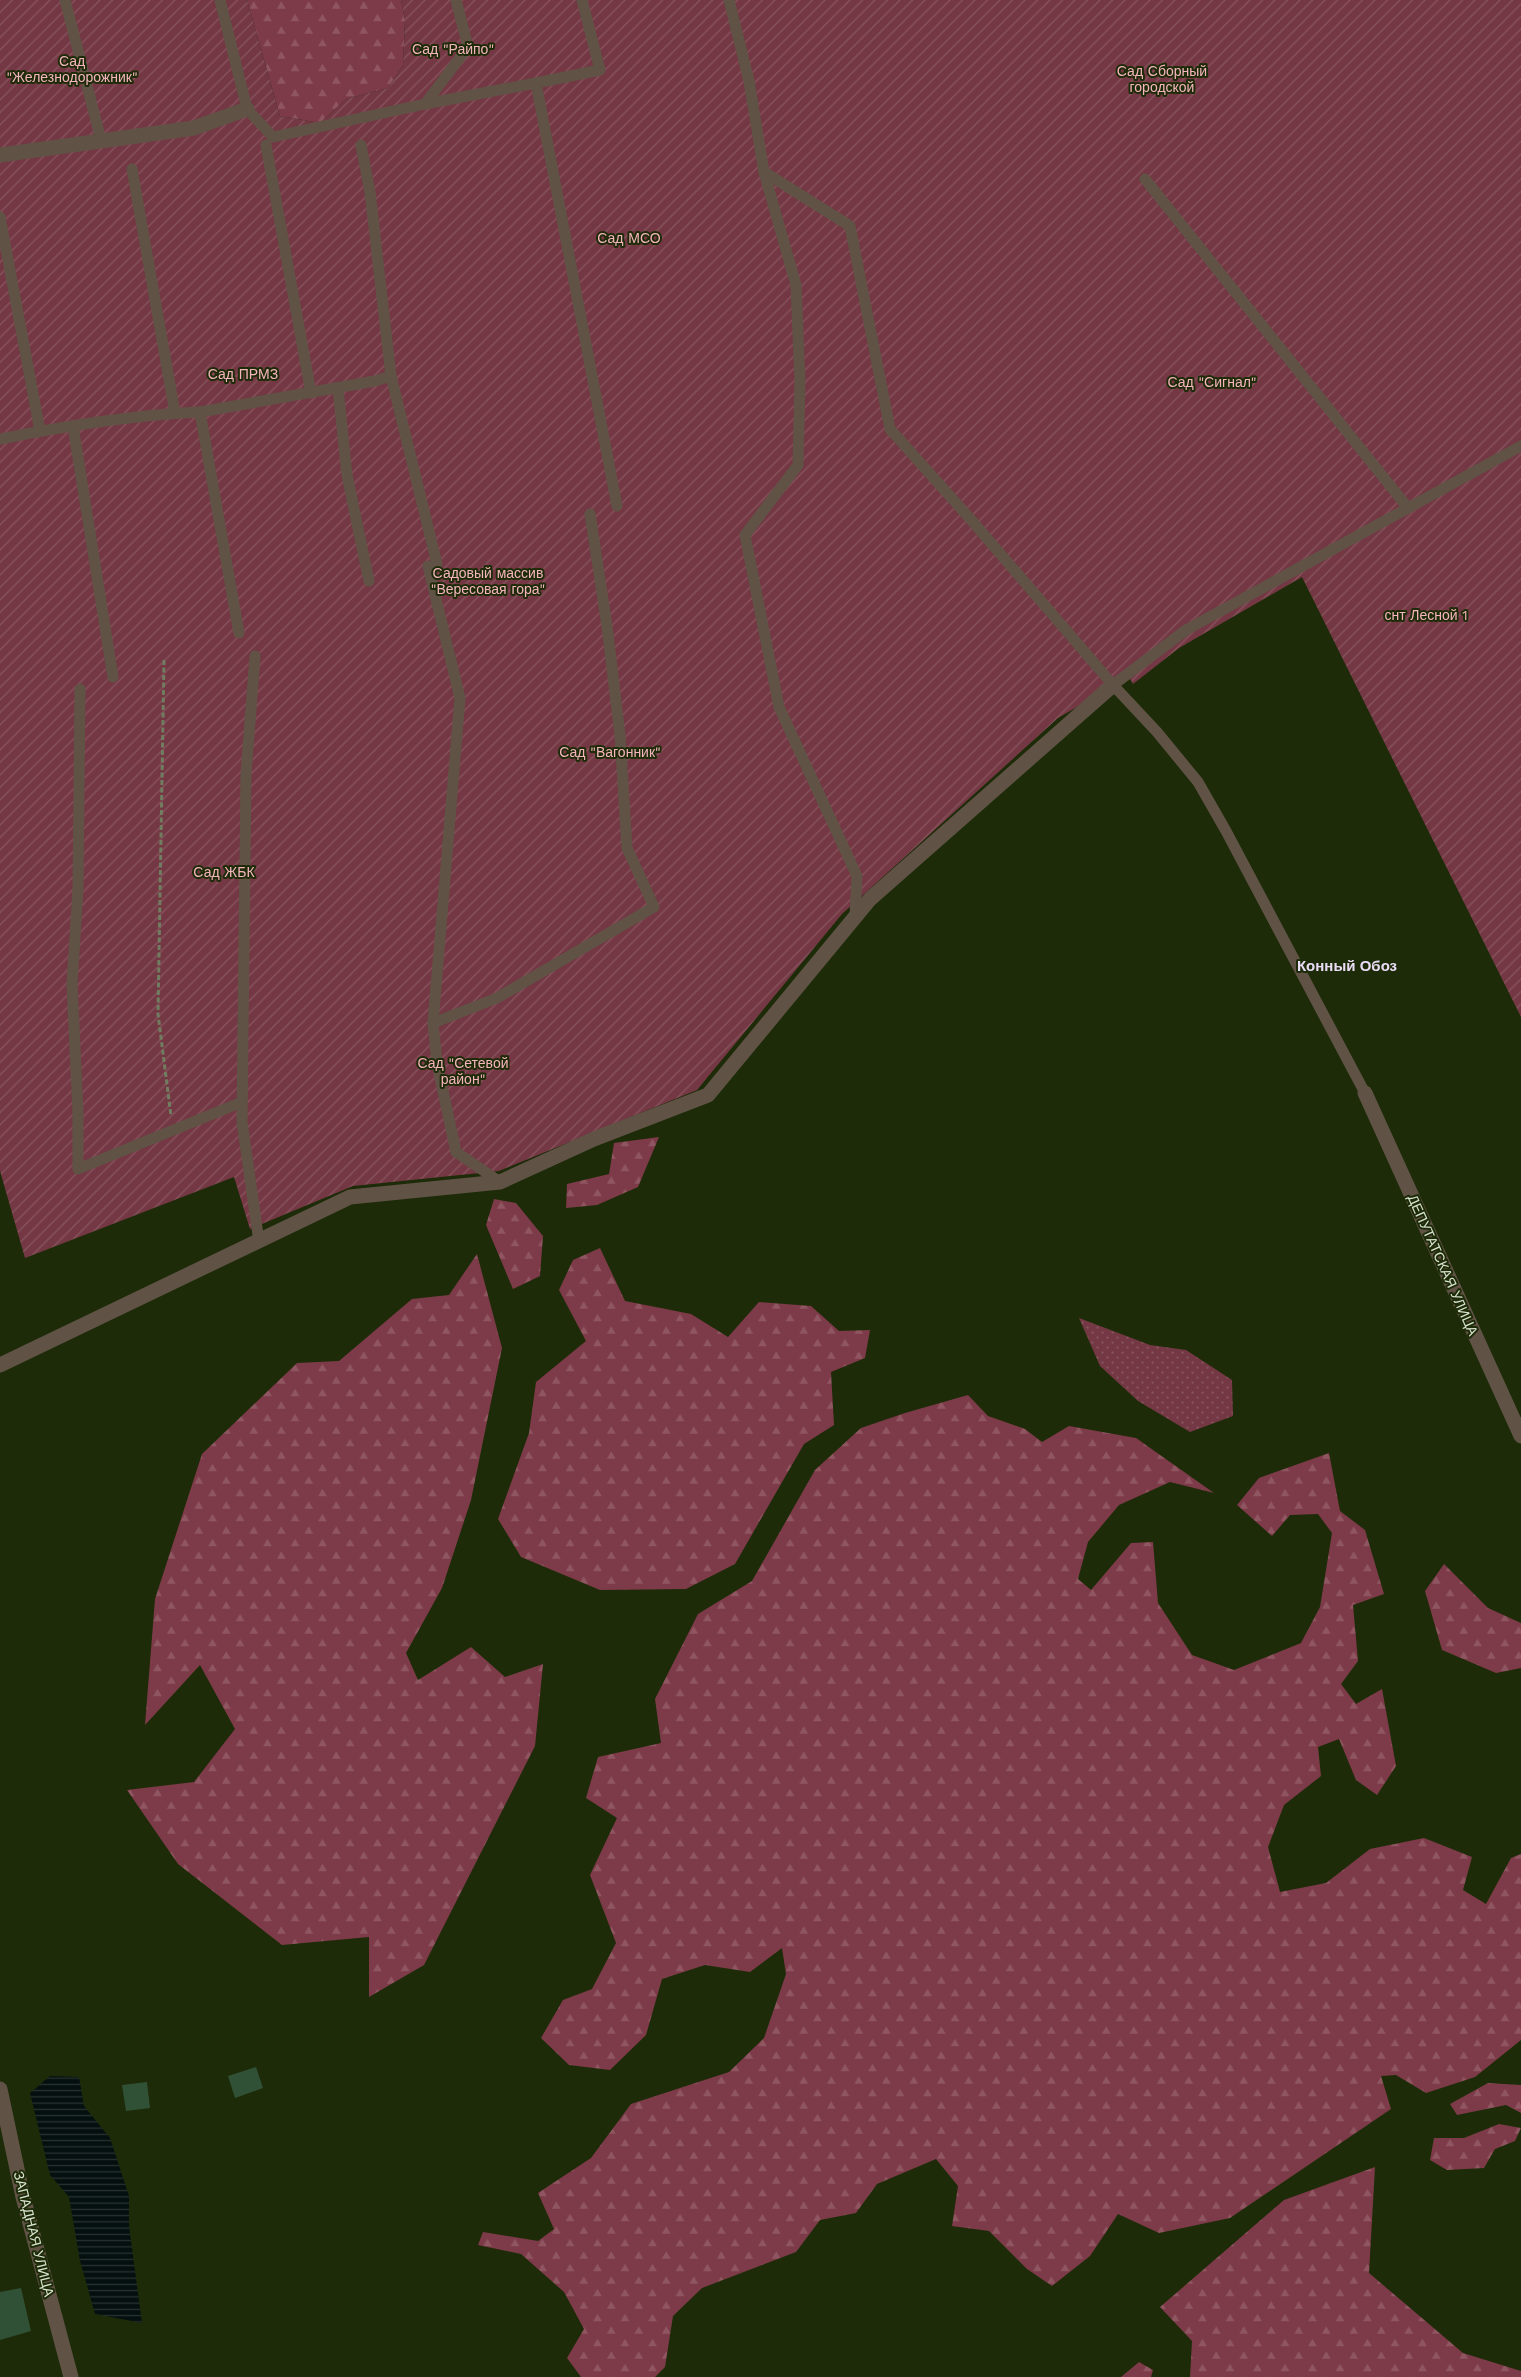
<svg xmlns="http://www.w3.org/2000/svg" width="1521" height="2377" viewBox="0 0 1521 2377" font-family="'Work Sans',sans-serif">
<defs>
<pattern id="grass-dots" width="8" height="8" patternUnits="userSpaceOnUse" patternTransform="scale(1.25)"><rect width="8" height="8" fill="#743844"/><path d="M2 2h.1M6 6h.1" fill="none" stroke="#87555e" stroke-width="1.8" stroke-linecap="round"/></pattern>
<pattern id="forest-firs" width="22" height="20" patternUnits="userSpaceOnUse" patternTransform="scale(1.25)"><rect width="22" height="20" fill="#7d3a48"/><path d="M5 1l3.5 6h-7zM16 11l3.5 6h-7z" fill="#8f5661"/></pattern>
<pattern id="garden-furrows" width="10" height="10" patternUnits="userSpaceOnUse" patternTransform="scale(1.25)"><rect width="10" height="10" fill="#743844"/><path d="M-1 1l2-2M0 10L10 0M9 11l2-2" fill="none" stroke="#87555e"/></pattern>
<pattern id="water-rules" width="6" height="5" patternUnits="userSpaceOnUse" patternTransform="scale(1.25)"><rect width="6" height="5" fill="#04100f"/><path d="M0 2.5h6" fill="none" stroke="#283331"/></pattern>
</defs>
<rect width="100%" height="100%" fill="#1d2b08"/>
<path fill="url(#grass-dots)" d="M1079,1318L1150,1345L1186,1350L1232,1380L1233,1416L1190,1432L1138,1401L1100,1366Z"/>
<g fill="url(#forest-firs)">
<path d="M247,0H401L405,20L403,65L388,88L346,99L320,123L280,116Z"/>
<path d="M659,1137L638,1187L597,1205L566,1208L567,1184L609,1174L614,1143Z"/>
<path d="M494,1199L516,1203L543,1236L540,1276L513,1289L486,1225Z"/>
<path d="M600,1248L625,1301L691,1314L728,1337L759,1302L811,1306L839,1331L870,1330L865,1358L831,1372L834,1425L804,1444L735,1564L686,1589L600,1590L521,1557L498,1519L529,1433L536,1382L586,1341L559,1290L573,1260Z"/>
<path d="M477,1254L502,1348L471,1500L442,1588L406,1653L418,1680L471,1647L505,1677L543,1664L535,1746L424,1965L369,1997V1937L282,1945L178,1864L127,1790L194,1782L235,1729L200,1665L145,1725L155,1599L202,1454L297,1363L339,1361L412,1299L449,1295Z"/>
<path d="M968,1395L988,1416L1025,1429L1042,1442L1069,1426L1136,1438L1214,1493L1170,1482L1119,1505L1088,1542L1078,1579L1091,1590L1131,1543L1153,1542L1158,1603L1192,1655L1234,1670L1301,1643L1320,1607L1332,1533L1318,1514L1290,1515L1272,1536L1237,1505L1259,1478L1329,1453L1340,1511L1365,1530L1384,1594L1353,1605L1358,1661L1341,1684L1356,1704L1382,1689L1396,1766L1377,1795L1356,1780L1339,1739L1318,1747L1321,1776L1284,1805L1268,1847L1280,1892L1326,1883L1370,1849L1424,1838L1472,1857L1463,1890L1486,1904L1511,1858L1521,1854V2040L1475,2077L1426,2093L1396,2075L1381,2076L1391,2109L1230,2218L1159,2233L1118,2214L1090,2256L1052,2286L1027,2269L989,2231L952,2226L958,2186L936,2159L877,2184L856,2213L820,2220L796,2252L702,2288L673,2316L665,2367L655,2377H581L567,2358L584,2329L564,2292L521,2254L478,2245L483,2232L538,2241L554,2229L538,2193L591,2158L631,2104L729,2072L764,2038L786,1974L782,1948L750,1972L705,1965L662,1979L646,2035L610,2070L569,2065L541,2038L563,2000L592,1989L616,1943L590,1875L617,1818L586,1798L598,1757L661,1743L655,1699L698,1614L752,1581L815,1470L861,1428L905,1413Z"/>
<path d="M1444,1564L1488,1608L1521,1623V1668L1496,1673L1442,1650L1425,1591Z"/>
<path d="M1488,2083L1521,2085V2113L1506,2105L1457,2115L1450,2104Z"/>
<path d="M1499,2124L1521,2128L1515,2141L1495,2149L1484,2168L1447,2170L1430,2160L1434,2138H1464Z"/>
<path d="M1375,2167L1369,2273L1463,2353L1521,2371V2377H1190L1192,2341L1160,2307L1284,2200Z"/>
<path d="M1139,2362L1153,2370L1151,2377H1121Z"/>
</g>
<path fill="url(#garden-furrows)" d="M0,0H247L280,116L320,123L346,99L388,88L403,65L405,20L401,0H1521V1017L1302,577L1179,648L1133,684L1129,677L1058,718L842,914L697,1090L499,1171L353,1186L250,1229L234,1177L25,1258L0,1171Z"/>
<path fill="url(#water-rules)" d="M50,2076L79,2077L84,2106L110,2138L129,2196V2226L142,2323L95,2314L80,2261L69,2197L50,2175L30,2093Z"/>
<g fill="#315136">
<path d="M256,2067L263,2088L235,2098L228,2076Z"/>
<path d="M147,2082L150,2108L126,2111L122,2085Z"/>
<path d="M21,2288L31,2331L0,2340V2292Z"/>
</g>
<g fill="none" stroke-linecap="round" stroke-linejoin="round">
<path stroke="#717d60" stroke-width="3" stroke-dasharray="5 2.5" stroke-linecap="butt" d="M164,660L158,1014L171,1116"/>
<g stroke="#605346" stroke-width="11">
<path d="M65,0L101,140"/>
<path d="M220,0L247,109L273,137L425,104"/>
<path d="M456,0L468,47L425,104L536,83L617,506"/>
<path d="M729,0L749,81L764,172L850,226L890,429L973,522L1113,685L1157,732L1198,782L1226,831L1365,1093"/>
<path d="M536,83L600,70L582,0"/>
<path d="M266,145L311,393"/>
<path d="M361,145L370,192L391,376"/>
<path d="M132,169L175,413"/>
<path d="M764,172L796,285L800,382L798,465L745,535L779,707L857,876L855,917"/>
<path d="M1145,179L1408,508"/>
<path d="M0,217L40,431"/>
<path d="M338,388L347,475L369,581"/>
<path d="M200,412L375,381L391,376L437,564"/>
<path d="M73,426L113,677"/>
<path d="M0,439C65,426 133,415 200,412L239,633"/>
<path d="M428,566L460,698L433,1023L437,1063L456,1152L500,1182"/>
<path d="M255,656L246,774L242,1122L259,1242"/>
<path d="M1113,685L1186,630L1521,446"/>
<path d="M80,689L78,889L72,984L78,1112V1169L242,1102"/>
<path d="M433,1023L497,998L654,907L627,848L620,735L607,626L590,514"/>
</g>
<g stroke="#605346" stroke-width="15">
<path d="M0,155L194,128L247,109"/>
<path d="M1365,1093L1521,1436"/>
<path d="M0,1365L350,1197L500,1182L594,1139L708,1095L870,899L1113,685"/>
<path d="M0,2089L23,2197L71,2377"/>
</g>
</g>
<g text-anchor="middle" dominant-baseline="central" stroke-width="4" stroke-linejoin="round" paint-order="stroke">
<g font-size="14" fill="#f5b5be" stroke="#1d2b08">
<text x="453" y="49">Сад "Райпо"</text>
<text x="72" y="61">Сад<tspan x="72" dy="16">"Железнодорожник"</tspan></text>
<text x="1162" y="71">Сад Сборный<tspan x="1162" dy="16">городской</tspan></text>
<text x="629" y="238">Сад МСО</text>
<text x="243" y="374">Сад ПРМЗ</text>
<text x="1212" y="382">Сад "Сигнал"</text>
<text x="488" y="573">Садовый массив<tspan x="488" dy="16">"Вересовая гора"</tspan></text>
<text x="1426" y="615">снт Лесной 1</text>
<text x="610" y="752">Сад "Вагонник"</text>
<text x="224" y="872">Сад ЖБК</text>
<text x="463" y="1063">Сад "Сетевой<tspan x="463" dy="16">район"</tspan></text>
</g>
<g font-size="14" fill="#d9e3cf" stroke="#1d2b08">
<text transform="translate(1443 1265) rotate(66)">ДЕПУТАТСКАЯ УЛИЦА</text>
<text transform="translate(34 2234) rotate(76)">ЗАПАДНАЯ УЛИЦА</text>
</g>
<g font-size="15" font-weight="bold" fill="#eadcf7" stroke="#1d2b08">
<text x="1347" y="966">Конный Обоз</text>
</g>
</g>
</svg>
